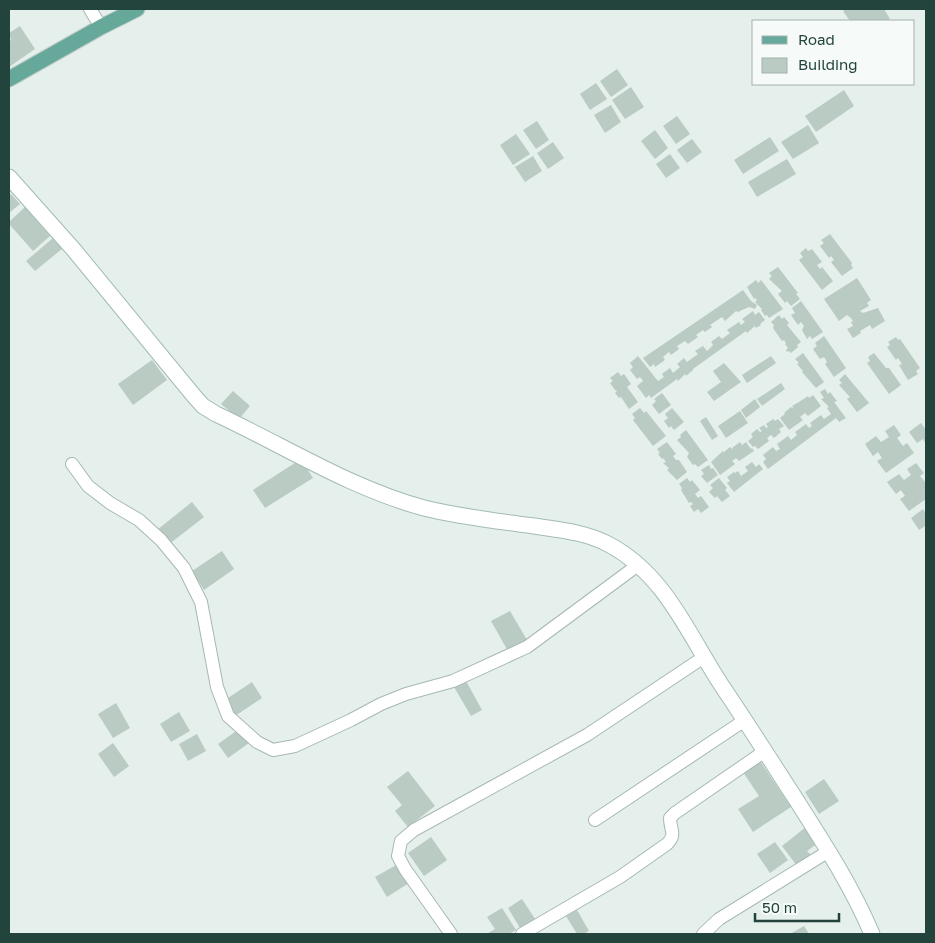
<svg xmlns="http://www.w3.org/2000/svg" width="935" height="943" viewBox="0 0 935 943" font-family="'Golos Text',sans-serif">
<rect width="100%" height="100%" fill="#e5efeb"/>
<g fill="#bacbc4">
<path d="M847,9H884L890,19L887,21H850L843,11Z"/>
<path d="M20,26L35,49L9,67V42L11,40L9,33Z"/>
<path d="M617,69L628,85L611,97L600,81Z"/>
<path d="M596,83L607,99L590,110L580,94Z"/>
<path d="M631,87L644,107L625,119L612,100Z"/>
<path d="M844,90L854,106L816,132L805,116Z"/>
<path d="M611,105L621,122L605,133L594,115Z"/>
<path d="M677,116L690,134L676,144L663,126Z"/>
<path d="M537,121L549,140L536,149L523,130Z"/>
<path d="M808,125L819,143L793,159L781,142Z"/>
<path d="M655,130L668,148L655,159L641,141Z"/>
<path d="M516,134L530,154L513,165L500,145Z"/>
<path d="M770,137L779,151L743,174L734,160Z"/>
<path d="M692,139L702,152L687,163L677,150Z"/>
<path d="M553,142L564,158L548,169L537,153Z"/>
<path d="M670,154L680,168L666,178L656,164Z"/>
<path d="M533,156L542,171L525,182L515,167Z"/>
<path d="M787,159L796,174L757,197L748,182Z"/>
<path d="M11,194L20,204L9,213V196Z"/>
<path d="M25,207L50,236L33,251L9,224V222Z"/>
<path d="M830,234L852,263L851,265L853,268L842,276L831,262L834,260L831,256L829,258L820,246L824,243L821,240Z"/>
<path d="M53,238L62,249L35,271L26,261Z"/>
<path d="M806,248L808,251L812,249L822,262L817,265L820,269L822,267L833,281L822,290L799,260L803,257L800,253Z"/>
<path d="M778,267L798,293L796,294L800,299L791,306L787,301L785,303L778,294L782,291L769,279L772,276L769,273Z"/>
<path d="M857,278L871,300L867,303L869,306L860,311L863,313L878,308L885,321L872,329L870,325L860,331L861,333L853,338L847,329L853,326L851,322L853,321L851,318L847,315L839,321L824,299Z"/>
<path d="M756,280L758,283L761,280L783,309L769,318L767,315L765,316L761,310L762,309L755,302L757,300L755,298L754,299L747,287Z"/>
<path d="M743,290L751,301L757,305L755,309L749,307L738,312L736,311L725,321L722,317L710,325L712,327L705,332L703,330L696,335L698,337L688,344L685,341L677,346L679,349L671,355L669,352L663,357L665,360L655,367L654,364L650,367L643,358Z"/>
<path d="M801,301L823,332L812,339L810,336L807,339L802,330L804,326L801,322L798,325L791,315L795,313L792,308Z"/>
<path d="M753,311L755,315L759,312L765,320L760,324L761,325L756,328L755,326L747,333L746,331L693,369V370L686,376L685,374L678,381L677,379L651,398L649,395L646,398L637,386L643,381L640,377L637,379L630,370L633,367L630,363L638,356L658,381L664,377L662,374L670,368L673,373L680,367L677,364L684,358L687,362L698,354L695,351L703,346L707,351L713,345L711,342L719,336L722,339L730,333L727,330L739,322L741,325L745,322L742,319Z"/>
<path d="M779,315L782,319L784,317L789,323L787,325L801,342L797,345L798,347L791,353L789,351L787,352L786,350L788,348L785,344L786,343L784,340L782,341L773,328L774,325L771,322Z"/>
<path d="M824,336L846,368L834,377L825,364L827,362L824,357L820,359L813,349L817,346L815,343Z"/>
<path d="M896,337L898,340L900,339L920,368L916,371L918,374L908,380L899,365L902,364L898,358L896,360L887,347L890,345L888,342Z"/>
<path d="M803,353L824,382L816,388L802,372L803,371L797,364L799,363L795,359Z"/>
<path d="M874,353L886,368H889L901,385L889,394L867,363L870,361L868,357Z"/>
<path d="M771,356L776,363L747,383L742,375Z"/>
<path d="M152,360L167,380L133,405L118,384Z"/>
<path d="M724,363L741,382L714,401L707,392L721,382L713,371Z"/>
<path d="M618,372L621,376L624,374L631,384L627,387L638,402L629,409L621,397L619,398L615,393L617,391L615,390L610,383L613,381L610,378Z"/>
<path d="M845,374L869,403L857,412L847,399L850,397L839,385L842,383L839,380Z"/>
<path d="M781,383L785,389L762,406L757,399Z"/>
<path d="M825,389L828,394L830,392L837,401L834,402L846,418L839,422L836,418L768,469L763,462L766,459L763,455L773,447L776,451L780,449L777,444L788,436L791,440L797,435L795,432L806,424L809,428L812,426L810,423L821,415L824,419L831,414L827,408L829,407L821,399L824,398L820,392Z"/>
<path d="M233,391L250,406L239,419L221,404Z"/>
<path d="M662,393L671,405L659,414L652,405L656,401L654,399Z"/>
<path d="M813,395L821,406L808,416L805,413L800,417L803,420L789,430L780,418L785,414L784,413L791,407L794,409L792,406L799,402L800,404L799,402L808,396L809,398Z"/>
<path d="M755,399L760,407L746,418L741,410Z"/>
<path d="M640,408L644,413L646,411L666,436L653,446L633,420L635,418L632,414Z"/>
<path d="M672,408L684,422L674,430L671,426L669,428L664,421L668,418L665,414Z"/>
<path d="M740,411L748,423L726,438L718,426Z"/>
<path d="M706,417L718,436L712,440L700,421Z"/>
<path d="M773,419L775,421L778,419L784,426L779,429L781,432L774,438L771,435L767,438L769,441L758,449L755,446L753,447L748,441L753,437L751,434L757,429L760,432L762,431L759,428L764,425L766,428L768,427L766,424Z"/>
<path d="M921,423L926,430V444L923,439L917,443L909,432Z"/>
<path d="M894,425L901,435L897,438L903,446L907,443L914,453L886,473L877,461L882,458L878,452L873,456L865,444L876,436L881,442L889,437L885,431Z"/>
<path d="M686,430L708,460L698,467L695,464L693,465L687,457L689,453L677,440L681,437L680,435Z"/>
<path d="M667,442L676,454L673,456L676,460H679L687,472L677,480L667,470L669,468L663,463L666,462L663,458L662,459L658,454L660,453L657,449Z"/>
<path d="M740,442L742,445L746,442L751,449L752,448L754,451L739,461L736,458L732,461L735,464L720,475L711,462L723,451L725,454L724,452L730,447L733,450L732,448Z"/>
<path d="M301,459L313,478L265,508L253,490Z"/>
<path d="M752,462L756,467L759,464L763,469L734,492L727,483L730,481L727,477L734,472L735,473L738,471L741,476L748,471L745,467Z"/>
<path d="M916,463L924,473L920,476L926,483V499L909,511L900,499L905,496L901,490L896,494L887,482L899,474L904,480L911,475L907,469Z"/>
<path d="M709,465L711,469L713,468L718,475L707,483L701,476L704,474L701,470Z"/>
<path d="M687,478L690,482L692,480L700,490L695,494L698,498L701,496L709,507L701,513L698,509L694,512L690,506L693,504L691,502L689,503L681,490L682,488L679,484Z"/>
<path d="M719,478L727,488L725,490L730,496L722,502L717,496L715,498L709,492L713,488L710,485Z"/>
<path d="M192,502L204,517L168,545L157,530Z"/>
<path d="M923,509L926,514V528L925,526L919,530L911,518Z"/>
<path d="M222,551L234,569L204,590L192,571Z"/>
<path d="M510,611L527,640L508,651L491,621Z"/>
<path d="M466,681L482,710L471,716L454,687Z"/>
<path d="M252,682L262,698L235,716L225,700Z"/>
<path d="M116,703L130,728L113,738L98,714Z"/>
<path d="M179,712L190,731L171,742L160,724Z"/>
<path d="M239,729L249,743L228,758L218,744Z"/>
<path d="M197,734L206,751L188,761L179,744Z"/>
<path d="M113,743L129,766L114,777L98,754Z"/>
<path d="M760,761L791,807L753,832L738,809L759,796L743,772Z"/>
<path d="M408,771L435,806L408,827L395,811L402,805L387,787Z"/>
<path d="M824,779L839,801L819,814L805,792Z"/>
<path d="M806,827L818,843L807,851L811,855L797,866L782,846Z"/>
<path d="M431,837L447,860L424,876L408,853Z"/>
<path d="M775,842L788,860L770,873L757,854Z"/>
<path d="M398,864L409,883L387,897L375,877Z"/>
<path d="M522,899L535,919L520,928L508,908Z"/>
<path d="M502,908L516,930L509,934H489L488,933L495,929L487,917Z"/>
<path d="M577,910L589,931L583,934H577L566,916Z"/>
<path d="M804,926L809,934H790Z"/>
</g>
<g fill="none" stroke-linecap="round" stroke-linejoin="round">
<g stroke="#a7b8b3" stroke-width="14">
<g id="street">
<path d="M90,9L101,27"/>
<path d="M72,464L88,486L110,503L139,520L161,540L184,568L201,602L217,687L228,716L257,742L273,750L295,746L351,720L381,704L406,694L453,681L527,647L638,565"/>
<path d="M595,820L745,720"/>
<path d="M451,934L405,869L398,856L401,841L414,830L587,735L704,657"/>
<path d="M522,934L620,877L667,844C677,834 670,831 670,818L675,813L765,751"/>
<path d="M703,934L719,919L829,851"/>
</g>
</g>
<g stroke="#a2bcb4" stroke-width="17">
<path id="secondary" d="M9,177L74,250L194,396L203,406L216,414C285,446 350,488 424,508C460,517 498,521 534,526C560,530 585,532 608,544C667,575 689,637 724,689C749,726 773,764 797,801C825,845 852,887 872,934"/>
</g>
<g stroke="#c1cbc8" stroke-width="17">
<path id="primary" d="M9,79L101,27L137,9"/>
</g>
<use href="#street" stroke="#fff" stroke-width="12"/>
<use href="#secondary" stroke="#fff" stroke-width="15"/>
<use href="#primary" stroke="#66a99a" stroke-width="15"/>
</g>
<rect width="935" height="943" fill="none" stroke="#22443c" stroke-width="20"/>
<rect x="752" y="20" width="162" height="65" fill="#f6fbf9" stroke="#a1b2ad"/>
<rect x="762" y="36" width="25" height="8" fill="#66a99a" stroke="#a1b2ad"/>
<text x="798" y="45" font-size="15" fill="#22443c">Road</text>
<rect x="762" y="58" width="25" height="15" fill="#bacbc4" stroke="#a1b2ad"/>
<text x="798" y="70" font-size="15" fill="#22443c">Building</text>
<path d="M755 913v8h84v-8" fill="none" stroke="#22443c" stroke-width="2.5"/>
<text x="762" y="913" font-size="15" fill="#22443c" stroke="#f6fbf9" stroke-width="4" paint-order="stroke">50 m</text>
</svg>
